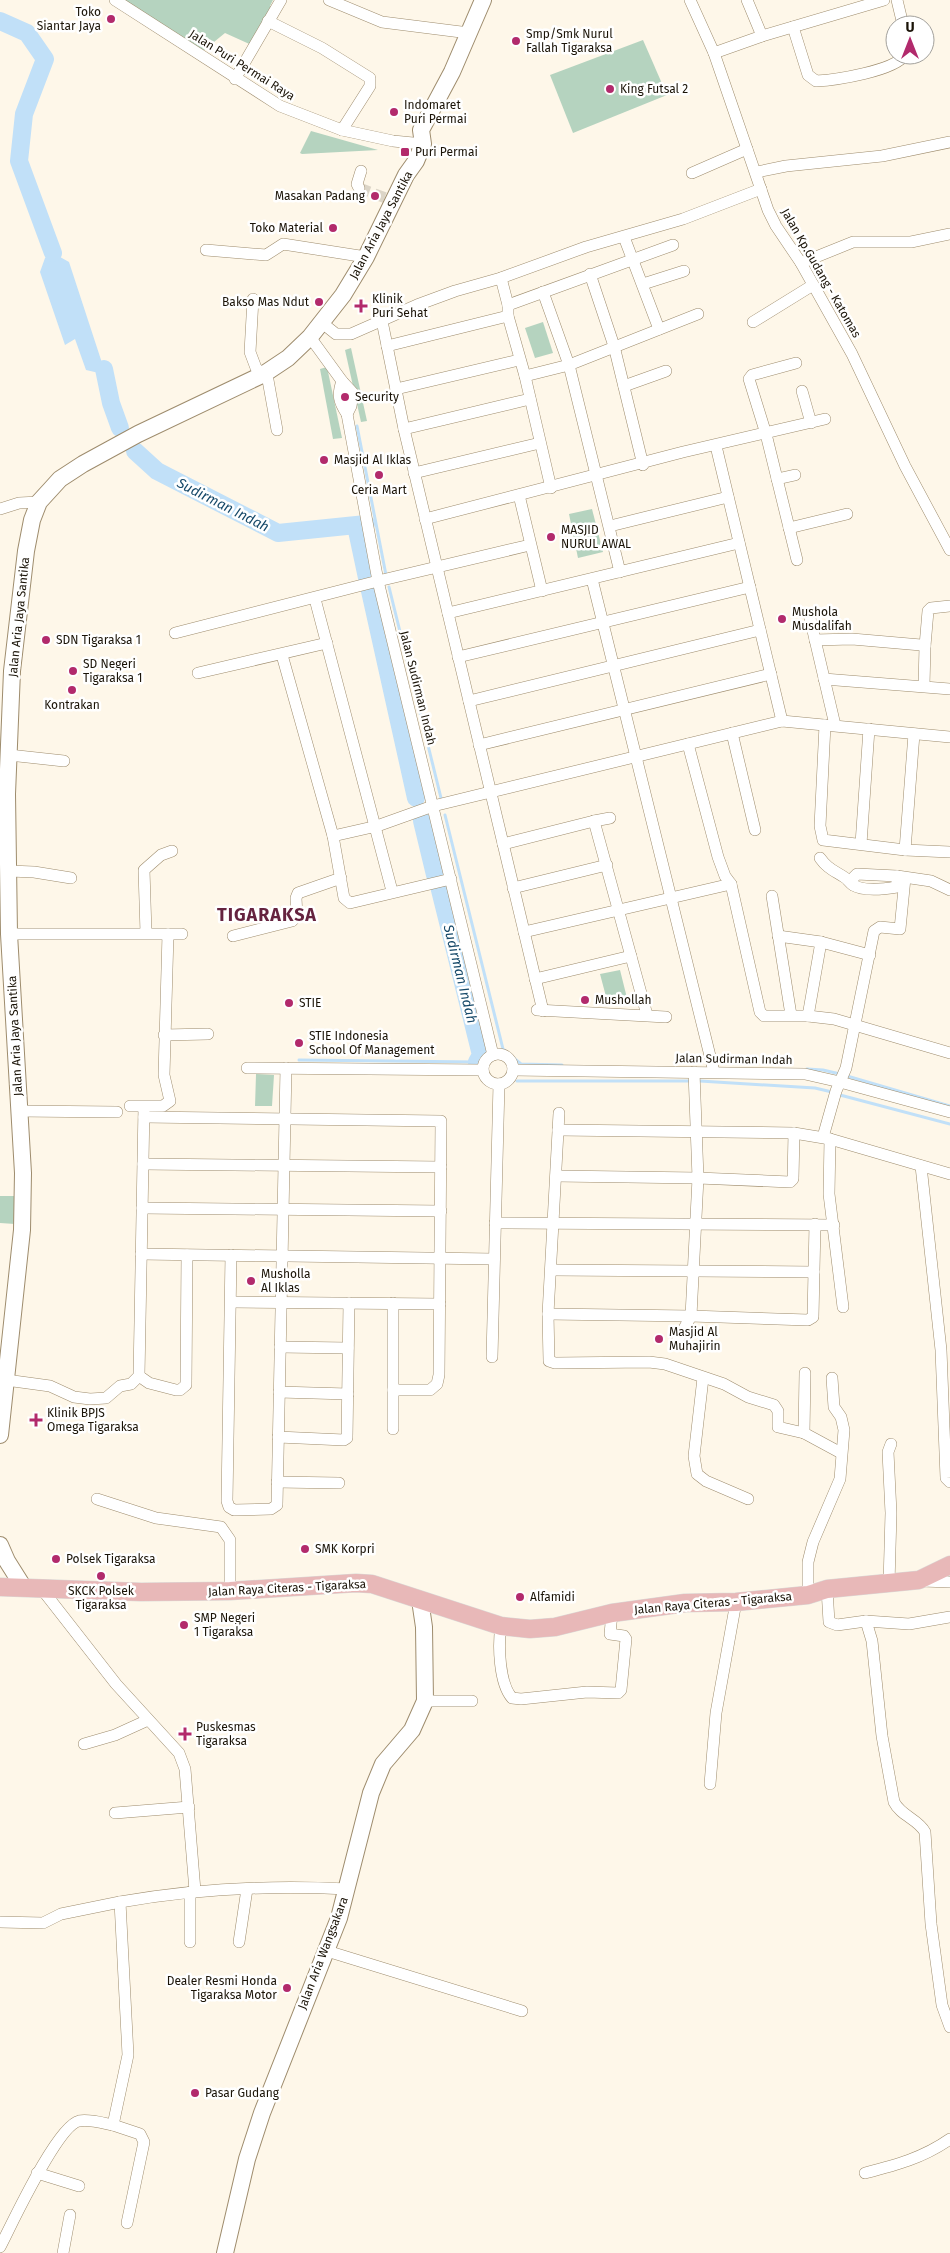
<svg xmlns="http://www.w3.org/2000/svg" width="950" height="2253" viewBox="0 0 950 2253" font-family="'Fira Sans',sans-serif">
<rect width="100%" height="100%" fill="#fef7e9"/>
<g fill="#b5d3bf">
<path d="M116,0H273L270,6L279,12L258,48L225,33L198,55Z"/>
<path d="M643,40L667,95L573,133L550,75Z"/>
<path d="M311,131L378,150L302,154L300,153Z"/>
<path d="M543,322L553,353L535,358L525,328Z"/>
<path d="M351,348L367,421L361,422L345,350Z"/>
<path d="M327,367L342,438L333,439L320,369Z"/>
<path d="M592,509L603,552L578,558L569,514Z"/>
<path d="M620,970L628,1002L608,1004L600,974Z"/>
<path d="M256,1074L274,1075L272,1106H255Z"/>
<path d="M0,1196H16L15,1224L0,1223Z"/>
</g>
<path fill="#c1e0f8" d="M53,253L69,262L104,369L99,373L86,370L75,339L65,345L40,272L45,258Z"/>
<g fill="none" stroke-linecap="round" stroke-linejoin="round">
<g stroke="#c1e0f8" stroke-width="3">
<path d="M357,426L386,575"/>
<path d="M389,587L441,798"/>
<path d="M445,815L503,1049L521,1064L562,1065"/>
<path d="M299,1060L477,1062"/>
<path d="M807,1069L823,1070L840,1074"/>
<path d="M847,1076L950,1106"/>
<path d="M517,1081H692"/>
<path d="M700,1081L815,1088L832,1092"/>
<path d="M840,1095L950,1124"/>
</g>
<g stroke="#c1e0f8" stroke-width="18">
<path d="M0,21L27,33L45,59L24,114L19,161L53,253"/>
<path d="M104,369L111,403L120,428"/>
<path d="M135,451L157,471L278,533L366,524"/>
<path d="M356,526L367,578"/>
<path d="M370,591L416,798"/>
<path d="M422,821L435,875"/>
<path d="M439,886L481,1055L477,1062"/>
</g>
<path stroke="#dcd5c7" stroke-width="11" stroke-dasharray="11 5.5" stroke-linecap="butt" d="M359,188L391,200"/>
<g stroke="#9e8c6d" stroke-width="12">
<g id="street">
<path d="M115,0L280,106L342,130L393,141L423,144"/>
<path d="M329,0L382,22L469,33"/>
<path d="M690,0L714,53L768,210L776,226L801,263L852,354L905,466L950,550"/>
<path d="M747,0L762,36"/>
<path d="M897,0L903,25"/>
<path d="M268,21L322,48L370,78V86L342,130"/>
<path d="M793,27L808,75L816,81C836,80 894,71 905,55"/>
<path d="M714,53L762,36L884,0"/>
<path d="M235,79L281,0"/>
<path d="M757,172L786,166L882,156L950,142"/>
<path d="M692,173L747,149"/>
<path d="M359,188L357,184L361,171"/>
<path d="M624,237L659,329"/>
<path d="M206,250L266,255L283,244L366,257"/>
<path d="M801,263L853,242H911L950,234"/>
<path d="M590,274L614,346L643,465"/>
<path d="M501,278L508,305V316L525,376L551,488"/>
<path d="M643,284L684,271"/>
<path d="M543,292L569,365L620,572"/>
<path d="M253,299L250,352L256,368L268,380L277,430"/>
<path d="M508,305L673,245"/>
<path d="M382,321L404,429L543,1011"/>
<path d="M321,322L336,334H351L417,305L455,291L501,278L586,247L683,219L761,189"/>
<path d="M753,322L813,285"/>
<path d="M310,337L342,381C337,395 339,402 347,414L378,581L493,1055"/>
<path d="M387,346L508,316"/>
<path d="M796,363L752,375L749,379L766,434L797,560"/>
<path d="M525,376L569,365L698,314"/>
<path d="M342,381L353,393L351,406L347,414"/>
<path d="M624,386L666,371"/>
<path d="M396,389L519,360"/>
<path d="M802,391L811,423"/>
<path d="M404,429L530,399"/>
<path d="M716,446L782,721"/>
<path d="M414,473L540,443"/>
<path d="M777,479L795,475"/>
<path d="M519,495L542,591"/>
<path d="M0,509L19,503L39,502"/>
<path d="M425,519L683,452L825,419"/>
<path d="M610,526L728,497"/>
<path d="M789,528L847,514"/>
<path d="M592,579L714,1072"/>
<path d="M315,599L392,891"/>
<path d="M448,613L739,543"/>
<path d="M809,614L835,725"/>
<path d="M175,633L378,581L530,545"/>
<path d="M815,640L852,639L921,645L925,646L924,685"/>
<path d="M925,646L928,611L931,608L950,606"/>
<path d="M282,655L333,836L344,898L350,903L451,879"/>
<path d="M458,657L750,587"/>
<path d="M198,673L327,643"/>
<path d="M824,679L950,689"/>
<path d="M469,701L760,630"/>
<path d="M825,725L820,826L823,840L905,850L950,852"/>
<path d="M732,733L755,830"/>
<path d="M688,744L718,857L725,876L731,884L760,1012L764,1016H808L834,1019L950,1053"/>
<path d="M479,745L771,674"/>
<path d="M9,755L64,761"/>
<path d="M610,818L594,821L647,1015"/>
<path d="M333,836L377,826L433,806L782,721L950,737"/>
<path d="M503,844L594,821"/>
<path d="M861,844L869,729"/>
<path d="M905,850L914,734"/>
<path d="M820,858C827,868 833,870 844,877C848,879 849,883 853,885C864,892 885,889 897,887V876L931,881L950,890"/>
<path d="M9,871L34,872L71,878"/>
<path d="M853,885V878L857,874L897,876"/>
<path d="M513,888L607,865"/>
<path d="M772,896L791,1015"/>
<path d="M524,932L731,884"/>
<path d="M146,933L144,870L161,855L172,851"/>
<path d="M9,934H182"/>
<path d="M233,936L292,921L297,916L296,898L298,893L341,878"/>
<path d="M778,936L821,942L870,955"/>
<path d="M535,979L631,956"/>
<path d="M537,1010L666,1017"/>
<path d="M808,1016L821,942"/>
<path d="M164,1035L208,1034"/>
<circle cx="498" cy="1069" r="15"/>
<path d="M247,1068L483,1070"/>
<path d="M513,1070L805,1074L840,1082L950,1112"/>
<path d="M130,1106H163L170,1101L164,1075L168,934"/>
<path d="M18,1111L117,1112"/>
<path d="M559,1113L548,1314L549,1361L555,1363L649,1362L665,1364L724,1384L748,1397L774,1405L778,1411V1427L804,1433"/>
<path d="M144,1117L441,1121L439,1375L437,1384L430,1390H393"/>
<path d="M558,1130L794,1133L830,1139L950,1174"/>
<path d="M823,1137L836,1091L846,1068L874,931L880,927L900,929L905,878"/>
<path d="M830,1139L829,1194L843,1307"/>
<path d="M143,1164L441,1167"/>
<path d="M921,1166L941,1350L946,1478L950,1482"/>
<path d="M556,1176L698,1178L790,1182L793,1179L794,1133"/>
<path d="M142,1208L441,1211"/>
<path d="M495,1223L834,1225"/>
<path d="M141,1254L494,1259"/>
<path d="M231,1255L227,1501L229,1507L234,1510L271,1509L277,1505L286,1068"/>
<path d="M551,1270L814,1272"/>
<path d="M231,1302L440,1304"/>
<path d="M393,1303V1429"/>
<path d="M548,1314L691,1316L808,1320L813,1317L815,1224"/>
<path d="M675,1345L691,1316L698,1178L694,1072"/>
<path d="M280,1347L348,1348"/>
<path d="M492,1357L499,1084"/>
<path d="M805,1373L804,1433L841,1453"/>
<path d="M139,1376L149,1383L176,1390H180L186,1385L187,1255"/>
<path d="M703,1378L694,1456L697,1474L706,1481L748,1499"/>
<path d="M6,1380L50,1386L74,1397L90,1399L106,1398L120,1386L131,1384L139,1376L144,1107"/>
<path d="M279,1392L348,1394"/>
<path d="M278,1437L344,1440L347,1438L349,1303"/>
<path d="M277,1482L339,1483"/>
<path d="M97,1499L156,1518L221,1527L230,1540V1591"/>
<path d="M922,1581L950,1582"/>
<path d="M889,1584L891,1513L888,1452L891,1444"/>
<path d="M41,1588L116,1684L179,1753L185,1769L195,1891"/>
<path d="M827,1589L829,1622L837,1625L866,1621L872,1641L882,1736L894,1802C901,1816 918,1819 925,1832L931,1924L942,2005L950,2027"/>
<path d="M808,1595V1562L813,1542L840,1479L844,1430L841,1417L834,1407L832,1378"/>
<path d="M866,1621L909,1624L950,1617"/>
<path d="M501,1626C498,1645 499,1683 512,1698L521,1699L587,1692L618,1693L621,1690L626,1639L624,1636L610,1634L612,1613"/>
<path d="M425,1701H472"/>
<path d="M84,1744L115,1735L148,1720"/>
<path d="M710,1784L716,1713L736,1602"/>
<path d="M115,1813L189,1807"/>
<path d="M190,1892V1942"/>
<path d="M0,1922L43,1923L61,1914L120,1902"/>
<path d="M239,1942L247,1889"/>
<path d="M327,1951L522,2011"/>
<path d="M113,2125L140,2134L144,2142L127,2223"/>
<path d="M37,2173L79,2186"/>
<path d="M865,2173C896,2165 923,2158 950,2139"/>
<path d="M0,2247C12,2224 57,2126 79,2121C89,2119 103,2123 113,2125L128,2055L120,1902C195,1889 271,1885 347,1889"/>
<path d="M63,2253L70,2215"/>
</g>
</g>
<g stroke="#9e8c6d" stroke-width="18">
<g id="secondary">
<path d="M0,1435L22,1230L23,1173L9,934L7,794L12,671L26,551L32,520L39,502L50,490L60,479L83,464L138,434L264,374L288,358L310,337L343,295L366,257L406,175L416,161L423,144L421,130L452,72L483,0"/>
<path d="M0,1545L7,1561L24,1588"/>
<path d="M225,2253L247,2159L262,2113L339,1918L371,1793L383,1764L412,1730L425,1701L424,1627L420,1600"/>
</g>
</g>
<g stroke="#dad9d7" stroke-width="19">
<path id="primary" d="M0,1587L141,1592L230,1591L356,1583L372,1584L501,1626L530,1629L555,1627L612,1613L685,1603L736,1602L808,1595L827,1589L919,1580L950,1565"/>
</g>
<use href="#street" stroke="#fff" stroke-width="11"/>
<use href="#secondary" stroke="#fff" stroke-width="16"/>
<use href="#primary" stroke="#e8b8b8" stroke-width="18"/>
</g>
<g fill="#b22a6c" stroke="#fff" stroke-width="2">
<circle cx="111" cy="19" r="5"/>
<circle cx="516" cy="41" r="5"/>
<circle cx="610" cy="89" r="5"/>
<circle cx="394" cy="112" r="5"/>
<rect x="400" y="147" width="10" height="10" rx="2.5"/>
<circle cx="375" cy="196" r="5"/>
<circle cx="333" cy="228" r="5"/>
<circle cx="319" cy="302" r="5"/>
<path d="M358.5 298.5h5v5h5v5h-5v5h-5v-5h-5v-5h5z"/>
<circle cx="345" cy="397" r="5"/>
<circle cx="324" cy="460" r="5"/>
<circle cx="379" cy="475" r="5"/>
<circle cx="551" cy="537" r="5"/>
<circle cx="782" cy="619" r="5"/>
<circle cx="46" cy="640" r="5"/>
<circle cx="73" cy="671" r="5"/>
<circle cx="72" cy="690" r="5"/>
<circle cx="585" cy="1000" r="5"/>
<circle cx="289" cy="1003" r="5"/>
<circle cx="299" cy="1043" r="5"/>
<circle cx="251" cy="1281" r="5"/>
<circle cx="659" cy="1339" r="5"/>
<path d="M33.5 1412.5h5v5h5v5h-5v5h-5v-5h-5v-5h5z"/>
<circle cx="305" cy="1549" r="5"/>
<circle cx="56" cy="1559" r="5"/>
<circle cx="101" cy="1576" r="5"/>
<circle cx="520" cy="1597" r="5"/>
<circle cx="184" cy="1625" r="5"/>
<path d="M182.5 1726.5h5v5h5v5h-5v5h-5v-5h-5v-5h5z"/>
<circle cx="287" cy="1988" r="5"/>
<circle cx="195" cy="2093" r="5"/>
</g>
<g text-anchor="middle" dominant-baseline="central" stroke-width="5" stroke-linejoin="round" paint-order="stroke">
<g font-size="12" fill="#1a1307" stroke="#fff" text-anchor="start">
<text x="101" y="12" text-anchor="end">Toko<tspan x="101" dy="14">Siantar Jaya</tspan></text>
<text x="526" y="34">Smp/Smk Nurul<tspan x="526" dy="14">Fallah Tigaraksa</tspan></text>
<text x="620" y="89">King Futsal 2</text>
<text x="404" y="105">Indomaret<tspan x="404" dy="14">Puri Permai</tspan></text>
<text x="415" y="152">Puri Permai</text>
<text x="365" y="196" text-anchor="end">Masakan Padang</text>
<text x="323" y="228" text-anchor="end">Toko Material</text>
<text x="372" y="299">Klinik<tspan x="372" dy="14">Puri Sehat</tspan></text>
<text x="309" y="302" text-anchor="end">Bakso Mas Ndut</text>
<text x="355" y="397">Security</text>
<text x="334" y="460">Masjid Al Iklas</text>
<text x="379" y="490" text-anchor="middle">Ceria Mart</text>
<text x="561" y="530">MASJID<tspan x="561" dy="14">NURUL AWAL</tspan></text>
<text x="792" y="612">Mushola<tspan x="792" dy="14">Musdalifah</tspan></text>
<text x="56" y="640">SDN Tigaraksa 1</text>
<text x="83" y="664">SD Negeri<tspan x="83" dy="14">Tigaraksa 1</tspan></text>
<text x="72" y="705" text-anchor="middle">Kontrakan</text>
<text x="595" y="1000">Mushollah</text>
<text x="299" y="1003">STIE</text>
<text x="309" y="1036">STIE Indonesia<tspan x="309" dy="14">School Of Management</tspan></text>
<text x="261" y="1274">Musholla<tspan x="261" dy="14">Al Iklas</tspan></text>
<text x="669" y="1332">Masjid Al<tspan x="669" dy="14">Muhajirin</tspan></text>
<text x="47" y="1413">Klinik BPJS<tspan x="47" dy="14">Omega Tigaraksa</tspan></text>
<text x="315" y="1549">SMK Korpri</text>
<text x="66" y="1559">Polsek Tigaraksa</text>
<text x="101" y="1591" text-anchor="middle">SKCK Polsek<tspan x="101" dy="14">Tigaraksa</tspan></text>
<text x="530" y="1597">Alfamidi</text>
<text x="194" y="1618">SMP Negeri<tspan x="194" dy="14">1 Tigaraksa</tspan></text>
<text x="196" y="1727">Puskesmas<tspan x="196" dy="14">Tigaraksa</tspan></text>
<text x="277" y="1981" text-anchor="end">Dealer Resmi Honda<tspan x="277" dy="14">Tigaraksa Motor</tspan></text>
<text x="205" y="2093">Pasar Gudang</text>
</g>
<g font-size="12" fill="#1a1307" stroke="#fff">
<text transform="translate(242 65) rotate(32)">Jalan Puri Permai Raya</text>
<text transform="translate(381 225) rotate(-62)">Jalan Aria Jaya Santika</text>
<text transform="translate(821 273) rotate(60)">Jalan Kp.Gudang - Katomas</text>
<text transform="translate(19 617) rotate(-84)">Jalan Aria Jaya Santika</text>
<text transform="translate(418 688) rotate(76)">Jalan Sudirman Indah</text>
<text transform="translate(15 1036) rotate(-93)">Jalan Aria Jaya Santika</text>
<text transform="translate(734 1059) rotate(1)">Jalan Sudirman Indah</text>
<text transform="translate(287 1588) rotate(-3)">Jalan Raya Citeras - Tigaraksa</text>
<text transform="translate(713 1603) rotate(-5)">Jalan Raya Citeras - Tigaraksa</text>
<text transform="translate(323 1953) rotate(-69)">Jalan Aria Wangsakara</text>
</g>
<g font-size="14" font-style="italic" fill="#154868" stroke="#fff">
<text transform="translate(223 505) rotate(27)">Sudirman Indah</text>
<text transform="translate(460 974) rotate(76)">Sudirman Indah</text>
</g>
<g font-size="18" font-weight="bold" letter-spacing="1" fill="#65233f" stroke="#fff">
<text x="267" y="915">TIGARAKSA</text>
</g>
</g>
<g transform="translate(910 40)"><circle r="24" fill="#ffffff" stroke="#a3a19c"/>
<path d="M0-4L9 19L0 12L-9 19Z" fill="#b22a6c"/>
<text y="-8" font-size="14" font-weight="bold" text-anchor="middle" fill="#1a1307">U</text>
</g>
</svg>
